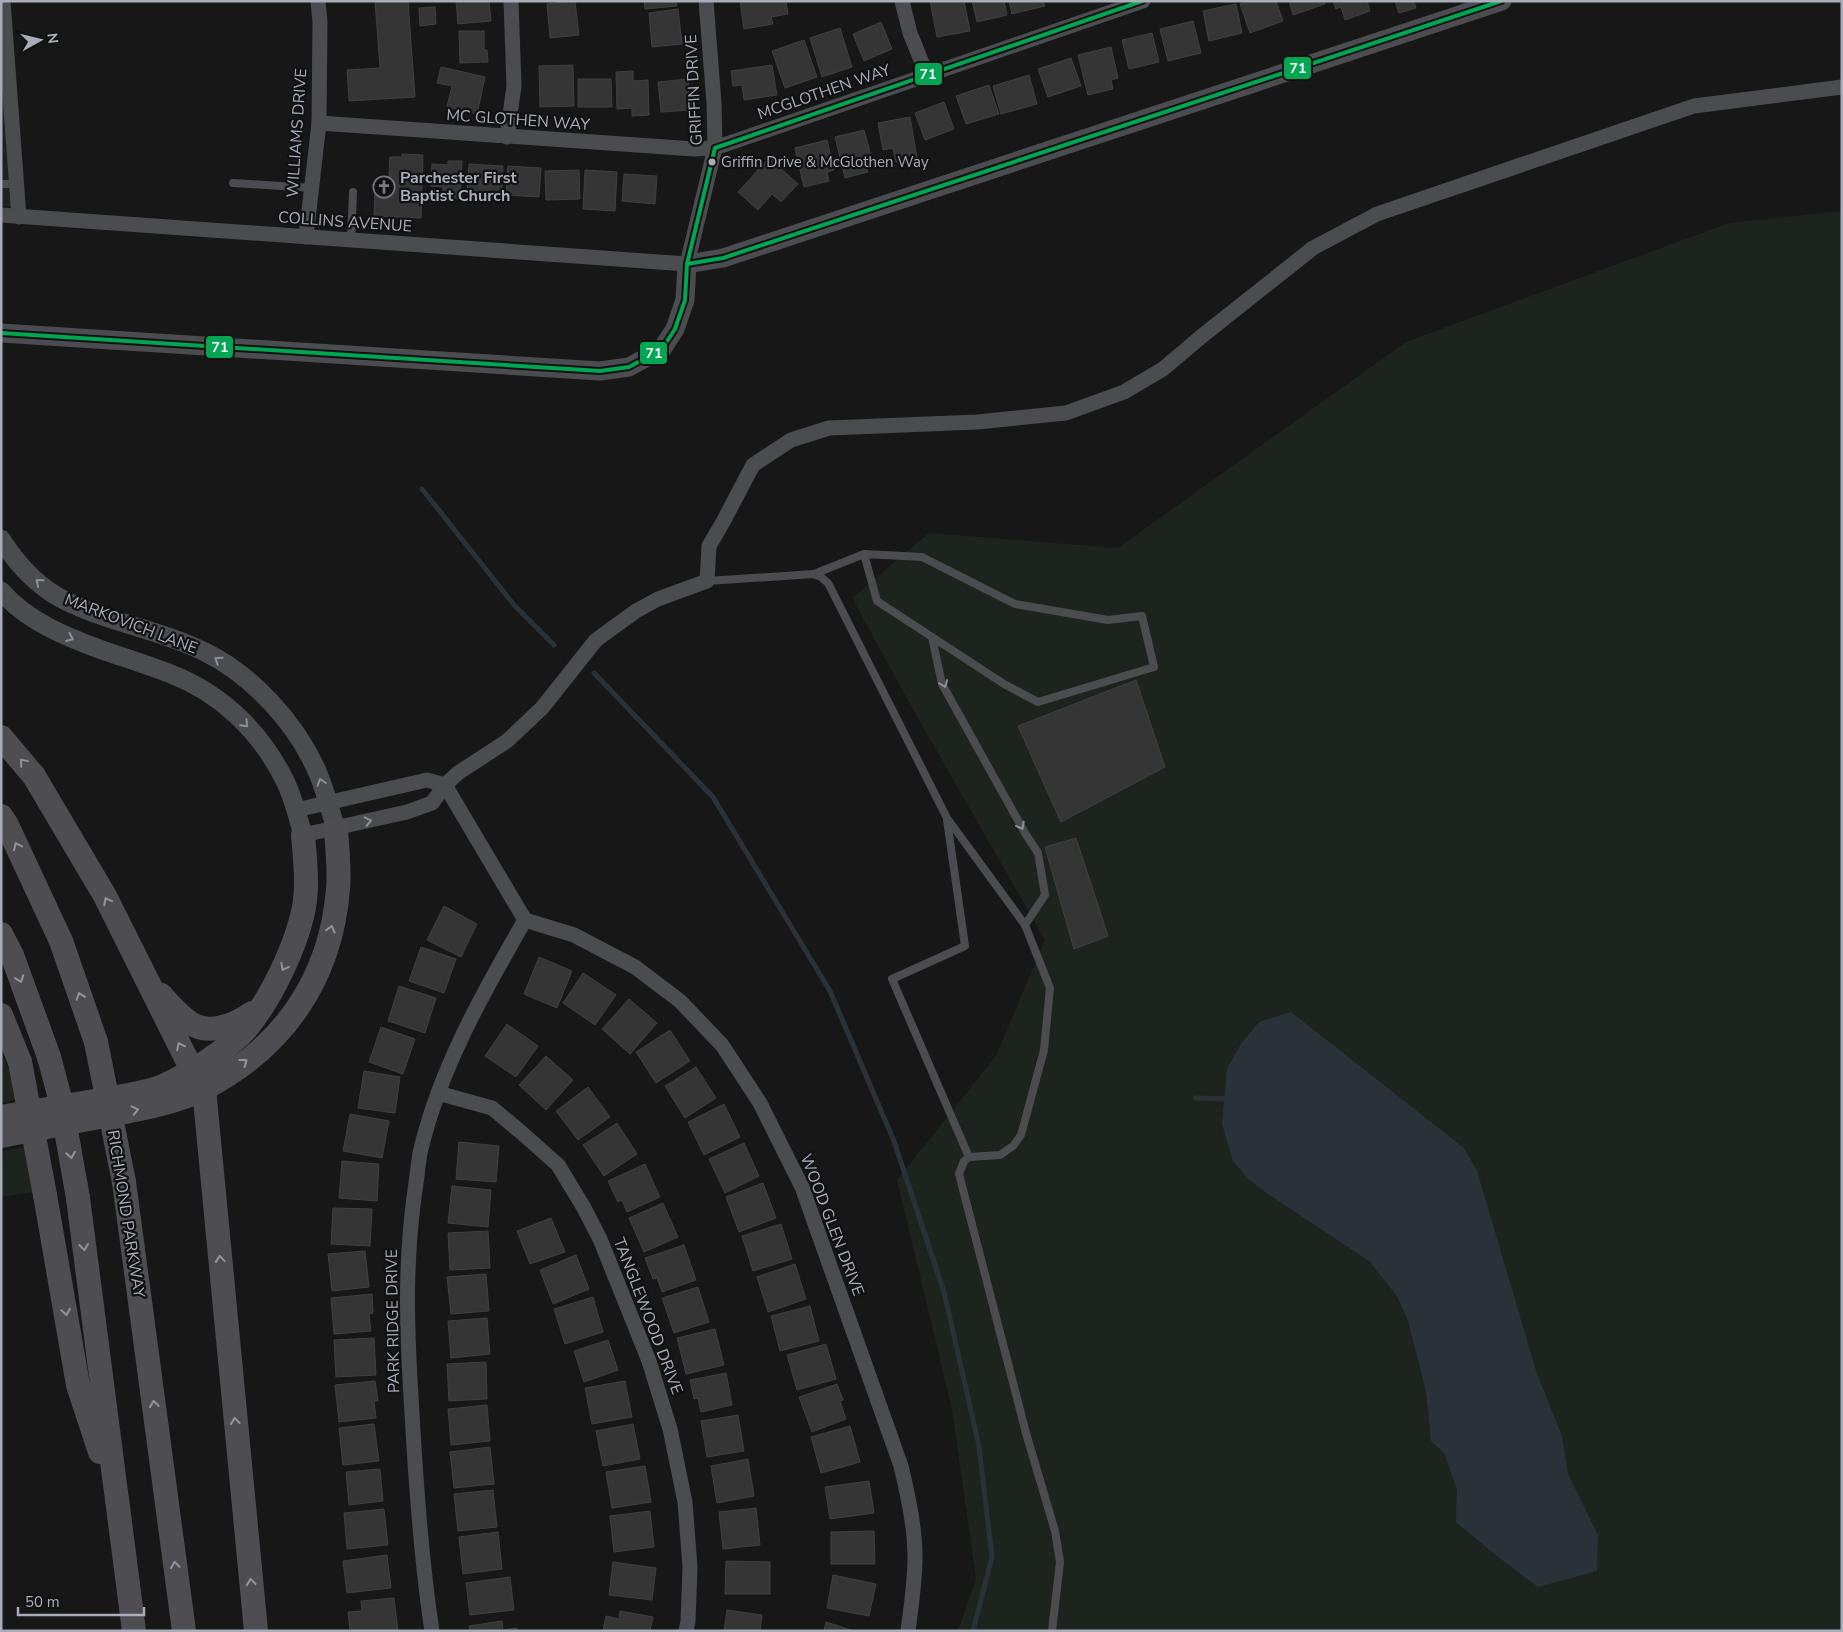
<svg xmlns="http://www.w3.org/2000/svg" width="1843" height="1632" viewBox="0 0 1843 1632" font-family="'Nunito Sans',sans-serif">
<rect width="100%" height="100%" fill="#171717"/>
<path fill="#212123" d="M1,61L13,207L1,206Z"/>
<g fill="#1d241e">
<path d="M1842,211V1631H958L976,1579L952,1409L897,1180L996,1056L1045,940L915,713L852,598L929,533L1118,548L1406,342L1729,223Z"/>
<path d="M1,1052L11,1073L19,1099L1,1103Z"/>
<path d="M30,1146L37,1191L1,1197L3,1151Z"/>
</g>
<path fill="#2a3239" d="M1291,1012L1464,1148L1477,1171L1537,1374L1562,1436L1568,1474L1598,1535L1597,1571L1538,1587L1493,1553L1456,1522L1457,1489L1444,1453L1431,1441L1426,1391L1408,1321L1397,1296L1369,1261L1268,1194L1247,1178L1233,1161L1222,1124L1227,1069L1241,1044L1259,1022Z"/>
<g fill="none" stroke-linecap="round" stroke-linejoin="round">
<g stroke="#2a3239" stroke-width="5">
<path d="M422,489L515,606L554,645"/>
<path d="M594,673L713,797L830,991L894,1141L944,1292L979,1446L992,1557L973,1631"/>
<path d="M1196,1098L1230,1099"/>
</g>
</g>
<g fill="#353536" stroke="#3f4043">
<path d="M375,1H408L415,97L349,101L347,70L380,68Z"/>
<path d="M456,1H489L491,21L458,24Z"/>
<path d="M575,1L579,35L550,38L547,4Z"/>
<path d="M644,1H676L677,6L645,9Z"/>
<path d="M740,1H786L788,14L771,17L773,24L744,29Z"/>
<path d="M930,1H964L970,31L937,37Z"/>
<path d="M972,1H1004L1007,15L977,22Z"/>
<path d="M1009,1H1043L1045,6L1012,14Z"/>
<path d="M1249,1H1276L1283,21L1250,33L1240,4Z"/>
<path d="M1289,1H1324L1325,4L1293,15Z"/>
<path d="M1333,1H1367L1370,11L1345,20L1341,7L1336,9Z"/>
<path d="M1395,1H1414L1416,8L1399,13Z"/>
<path d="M1236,4L1242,33L1209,41L1203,11Z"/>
<path d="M435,7L436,24L420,26L419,8Z"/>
<path d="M678,9L682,44L652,47L649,13Z"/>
<path d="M1193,21L1201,53L1168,61L1160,29Z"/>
<path d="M881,22L892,49L864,61L853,34Z"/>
<path d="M840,28L852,67L822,77L810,38Z"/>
<path d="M459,31H484V50H487L488,62L460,63Z"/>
<path d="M1152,33L1159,62L1129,69L1122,40Z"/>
<path d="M804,40L817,77L785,88L772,51Z"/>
<path d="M1111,47L1118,78L1111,80L1113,89L1088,95L1078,55Z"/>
<path d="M1071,58L1081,86L1048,97L1038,69Z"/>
<path d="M573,65L574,106L540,107L539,66Z"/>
<path d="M772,65L777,95L744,100L742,85L733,86L731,71Z"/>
<path d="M441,67L485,77L477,114L447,107L452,86L437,83Z"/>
<path d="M633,71V81L648,80L649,115L632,116V108L617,109L616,72Z"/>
<path d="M1029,75L1037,104L1001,114L993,86Z"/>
<path d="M578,79H611L612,107H578Z"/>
<path d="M688,79L691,110L661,112L658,82Z"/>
<path d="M989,85L999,114L966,124L956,96Z"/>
<path d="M944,102L954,129L925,140L915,113Z"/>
<path d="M910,117L917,158L896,162L893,148L883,150L878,123Z"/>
<path d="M864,130L872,159L865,161L868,172L845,178L835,137Z"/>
<path d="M827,140L834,170L827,172L829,181L804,187L795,148Z"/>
<path d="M402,154L423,155L421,218L374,216L375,191L388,192L390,157H402Z"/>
<path d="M769,158L798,184L781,202L772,194L758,210L738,192Z"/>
<path d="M448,161H462L460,199L443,198V187L430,186L432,164L448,165Z"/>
<path d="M469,164L503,166L502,195L467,193Z"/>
<path d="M508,166L541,168L539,197L506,195Z"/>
<path d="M579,170L580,199L546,200L545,171Z"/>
<path d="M585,170L617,172L615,211L583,209Z"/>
<path d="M624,174L657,176L655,204L622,201Z"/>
<path d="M1136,680L1165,767L1061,822L1018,726Z"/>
<path d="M1076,838L1108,936L1074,949L1045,847Z"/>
<path d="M444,906L477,924L461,957L427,940Z"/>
<path d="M421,947L456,959L444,993L409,981Z"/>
<path d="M539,957L572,971L557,1008L524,994Z"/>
<path d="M583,973L616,995L595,1025L563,1003Z"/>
<path d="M399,986L436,998L425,1033L388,1021Z"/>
<path d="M629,999L657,1023L630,1054L602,1029Z"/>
<path d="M507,1024L538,1046L516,1077L485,1056Z"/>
<path d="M381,1027L415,1039L403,1074L369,1062Z"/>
<path d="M670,1030L690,1061L656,1083L636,1052Z"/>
<path d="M546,1056L573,1080L546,1110L519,1085Z"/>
<path d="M696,1067L716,1098L685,1118L665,1086Z"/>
<path d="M364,1071L400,1077L395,1113L358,1108Z"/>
<path d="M588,1087L610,1117L578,1140L556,1111Z"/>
<path d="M724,1104L740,1137L704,1155L688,1122Z"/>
<path d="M350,1114L389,1121L382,1158L343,1151Z"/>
<path d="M617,1123L637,1154L604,1176L583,1145Z"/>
<path d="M459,1142L499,1146L496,1182L456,1179Z"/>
<path d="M744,1143L759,1176L725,1193L709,1159Z"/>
<path d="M342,1161L379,1164L377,1201L339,1198Z"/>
<path d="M645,1164L660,1197L627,1212L622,1200L618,1202L608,1181Z"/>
<path d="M763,1183L776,1218L739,1232L726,1197Z"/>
<path d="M452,1186L491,1190L488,1227L448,1223Z"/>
<path d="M663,1203L678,1237L644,1252L629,1218Z"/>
<path d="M333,1208L372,1209L370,1246L331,1244Z"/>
<path d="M551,1218L565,1252L530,1264L517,1231Z"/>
<path d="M781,1224L792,1259L753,1271L742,1236Z"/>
<path d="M488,1231L490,1268L450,1270L448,1233Z"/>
<path d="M684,1245L696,1280L662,1292L657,1278L653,1279L645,1258Z"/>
<path d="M365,1251L369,1287L332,1291L328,1254Z"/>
<path d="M576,1255L589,1289L553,1304L540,1270Z"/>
<path d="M795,1264L806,1299L768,1312L757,1277Z"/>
<path d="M486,1274L489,1311L451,1314L447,1277Z"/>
<path d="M698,1287L709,1322L674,1333L662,1298Z"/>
<path d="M372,1294L373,1313L369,1314L371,1331L334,1334L331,1298Z"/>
<path d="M593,1297L603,1332L565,1344L554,1309Z"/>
<path d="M810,1306L819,1341L780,1351L771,1316Z"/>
<path d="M487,1318L490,1354L451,1358L448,1321Z"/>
<path d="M715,1329L724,1365L686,1374L677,1338Z"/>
<path d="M374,1338L376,1375L336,1377L334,1340Z"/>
<path d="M608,1340L618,1370L584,1382L574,1351Z"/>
<path d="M826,1344L836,1379L797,1390L787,1355Z"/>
<path d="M486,1362L487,1399L449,1401L447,1364Z"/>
<path d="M726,1373L732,1405L701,1412L698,1398L694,1399L690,1380Z"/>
<path d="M375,1381L378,1401H374L376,1418L339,1422L335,1385Z"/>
<path d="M625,1381L632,1417L592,1424L585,1388Z"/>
<path d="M837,1384L843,1400L840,1401L846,1419L812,1432L799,1397Z"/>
<path d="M487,1405L490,1441L451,1445L448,1409Z"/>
<path d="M738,1415L744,1451L707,1457L701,1421Z"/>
<path d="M374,1424L379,1461L343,1465L339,1428Z"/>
<path d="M633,1424L640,1459L603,1466L596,1431Z"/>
<path d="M850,1426L860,1462L821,1473L811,1437Z"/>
<path d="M490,1447L494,1484L454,1488L450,1452Z"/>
<path d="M748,1459L754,1496L717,1503L711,1466Z"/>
<path d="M645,1466L651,1502L612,1508L606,1472Z"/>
<path d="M380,1469L383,1501L349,1505L346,1472Z"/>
<path d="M869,1481L874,1513L830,1519L825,1487Z"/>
<path d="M493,1490L497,1527L458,1531L454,1494Z"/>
<path d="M756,1508L760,1545L723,1549L719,1512Z"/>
<path d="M384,1509L388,1545L347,1549L344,1513Z"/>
<path d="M650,1511L654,1547L614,1552L610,1516Z"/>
<path d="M874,1531L875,1564H831V1532Z"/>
<path d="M498,1532L502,1569L463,1574L459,1537Z"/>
<path d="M387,1555L391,1588L347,1593L343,1561Z"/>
<path d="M726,1561L770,1562V1594H725Z"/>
<path d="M613,1562L656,1568L652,1600L609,1595Z"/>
<path d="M833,1575L876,1584L869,1616L827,1608Z"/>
<path d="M510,1577L514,1610L470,1615L466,1583Z"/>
<path d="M394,1598L398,1631H350L348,1612L362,1611L361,1601Z"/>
<path d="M727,1610L762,1615L760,1631H724Z"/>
<path d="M620,1611L653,1617L650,1631H603L606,1616L619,1619Z"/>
<path d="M502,1621L503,1630L517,1628V1631H470L469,1626Z"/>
<path d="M826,1622L854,1631H824Z"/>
</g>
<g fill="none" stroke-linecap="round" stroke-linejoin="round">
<g stroke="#4b4c50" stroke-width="8">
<path d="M233,183L312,188"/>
<path d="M1,184H17"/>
<path d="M351,240L353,192"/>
<path d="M814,574L864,554L922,557L1015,604L1108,620L1142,616L1154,667L1038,702L1004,684L877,601L864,554"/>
<path d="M707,581L814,574L821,577L828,583L947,818L1025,925L1050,988L1044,1050L1021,1135L1013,1146L1000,1155L969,1157L964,1161L959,1174L1026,1433L1055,1531L1060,1562L1052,1631"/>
<path d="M932,637L942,684L1025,833L1038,853L1045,895L1025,925"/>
<path d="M947,820L965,946L892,979L969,1157"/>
</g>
<g stroke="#4b4c50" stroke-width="15">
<path d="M3,1L19,217"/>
<path d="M902,1L910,33L927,75"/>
<path d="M319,123L694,149L715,148L1143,1"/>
<path d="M507,137L514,86L511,1"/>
<path d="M1,215L687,264L715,148L714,103L706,1"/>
<path d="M306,237L319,123L320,22L318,1"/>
<path d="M445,785L525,920"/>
<path d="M296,810L427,780L445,785"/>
<path d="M303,835L407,812L432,803L445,785L458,773L507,741L542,708L596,640L636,611L658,599L707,581L709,546L723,522L753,465L791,440L829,428L977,422L1066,413L1124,392L1163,369L1202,336L1313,248L1377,214L1694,106L1842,87"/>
<path d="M525,920L574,935L635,967L680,1001L722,1045L760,1103L802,1187L901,1466C908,1496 915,1527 915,1558C915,1582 911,1607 908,1631"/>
<path d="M438,1093L492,1108L522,1133L558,1165L584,1208L600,1239L649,1361L670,1429L685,1502L690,1567L688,1621L686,1631"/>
<path d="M432,1631C421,1559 416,1486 412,1413C407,1336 404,1267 415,1190C417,1178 418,1165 420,1153C439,1070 483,993 525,920"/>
</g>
<g stroke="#4b4c50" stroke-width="19">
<path d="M687,264L723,258L1502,1"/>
<path d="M1,333L600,371L629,367L662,349L675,329L685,300L687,264"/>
<path d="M1,539C17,564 39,588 66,601C110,623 161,630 205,652C252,675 296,723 317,771C325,789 330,810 336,829"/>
<path d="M1,591C27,621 66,637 102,650C125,658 148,665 171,674C220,693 259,730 283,777C293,795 297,815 303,835"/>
</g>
<g stroke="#4e4e52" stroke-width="24">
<path d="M1,737L34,776L105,896L192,1070L204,1089L256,1631"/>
<path d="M1,816L7,825L61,941L96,1042"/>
<path d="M1,934L12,955L49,1057"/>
<path d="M161,995C170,1005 184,1021 196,1026C214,1034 238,1023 252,1013"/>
<path d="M1,1015L20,1062"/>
<path d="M1,1117C36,1111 71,1105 106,1099C125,1095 148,1093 165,1085C191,1073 227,1050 246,1029C271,999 297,945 304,907C308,884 305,858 303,835"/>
<path d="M1,1136C37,1129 73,1122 109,1115C140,1109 177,1103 205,1088C284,1047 331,978 338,889C340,870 337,848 336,829"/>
<path d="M124,1182L184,1631"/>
<path d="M45,1195L78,1385L100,1452"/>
<path d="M78,1198L134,1631"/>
</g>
<g stroke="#4e4e52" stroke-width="24">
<path d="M96,1042L124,1182"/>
<path d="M49,1057L61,1102L78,1198"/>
<path d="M20,1062L45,1195"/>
</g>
<g stroke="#111113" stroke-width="8">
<g id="bus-1">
<path d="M715,148L1142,1"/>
<path d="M687,264L723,258L1501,1"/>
<path d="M1,333L600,371L629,367L662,349L675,329L685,300L687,264L715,148"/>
</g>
</g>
<use href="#bus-1" stroke="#00a651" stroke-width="4"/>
</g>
<defs><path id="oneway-chevron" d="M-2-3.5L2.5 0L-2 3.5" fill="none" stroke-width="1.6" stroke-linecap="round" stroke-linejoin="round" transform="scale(1.25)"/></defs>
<g stroke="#8c9099">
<use href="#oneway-chevron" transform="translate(39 582) rotate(-140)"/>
<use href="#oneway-chevron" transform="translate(70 638) rotate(24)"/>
<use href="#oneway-chevron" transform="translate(218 660) rotate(-147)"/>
<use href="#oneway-chevron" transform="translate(944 684) rotate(69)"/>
<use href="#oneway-chevron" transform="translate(245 724) rotate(46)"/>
<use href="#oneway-chevron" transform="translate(321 782) rotate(-108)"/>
<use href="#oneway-chevron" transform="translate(368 821) rotate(-13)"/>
<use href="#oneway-chevron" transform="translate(1021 826) rotate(61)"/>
</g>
<g stroke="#92959e">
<use href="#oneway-chevron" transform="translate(23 762) rotate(-130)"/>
<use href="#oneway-chevron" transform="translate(17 846) rotate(-115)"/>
<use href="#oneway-chevron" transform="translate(107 901) rotate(-118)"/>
<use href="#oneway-chevron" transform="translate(331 929) rotate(-75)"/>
<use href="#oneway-chevron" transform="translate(284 967) rotate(119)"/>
<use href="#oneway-chevron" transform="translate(20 979) rotate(70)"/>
<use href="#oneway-chevron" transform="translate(80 996) rotate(-109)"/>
<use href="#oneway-chevron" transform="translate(180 1046) rotate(-116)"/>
<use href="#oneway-chevron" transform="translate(244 1062) rotate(-37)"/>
<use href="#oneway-chevron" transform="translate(135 1110) rotate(-13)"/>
<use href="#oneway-chevron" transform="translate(71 1155) rotate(80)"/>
<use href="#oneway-chevron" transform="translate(84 1247) rotate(83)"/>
<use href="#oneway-chevron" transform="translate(220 1259) rotate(-95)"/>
<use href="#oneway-chevron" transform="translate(66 1312) rotate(80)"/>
<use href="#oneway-chevron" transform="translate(154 1404) rotate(-98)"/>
<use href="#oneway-chevron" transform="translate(235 1421) rotate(-96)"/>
<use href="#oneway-chevron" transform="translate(175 1565) rotate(-98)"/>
<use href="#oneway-chevron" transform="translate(251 1582) rotate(-96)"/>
</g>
<defs>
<g id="church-ring" transform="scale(1.125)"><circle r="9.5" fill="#111113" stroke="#757880" stroke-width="1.5"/><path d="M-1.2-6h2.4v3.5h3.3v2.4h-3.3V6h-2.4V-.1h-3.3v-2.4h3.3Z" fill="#757880"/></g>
</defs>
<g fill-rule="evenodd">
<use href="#church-ring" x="384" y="187"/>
</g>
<circle fill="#a8adb8" stroke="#111113" stroke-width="2" cx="712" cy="162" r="4.5"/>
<g text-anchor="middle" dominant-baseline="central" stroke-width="4.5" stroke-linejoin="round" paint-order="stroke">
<g font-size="15" fill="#a8adb8" stroke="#111113" text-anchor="start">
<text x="721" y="162">Griffin Drive &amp; McGlothen Way</text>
</g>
<g font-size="16" fill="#a8adb8" stroke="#111113">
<text transform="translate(694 90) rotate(-93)">GRIFFIN DRIVE</text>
<text transform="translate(824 92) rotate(-19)">MCGLOTHEN WAY</text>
<text transform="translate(518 120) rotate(4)">MC GLOTHEN WAY</text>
<text transform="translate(297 133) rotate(-86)">WILLIAMS DRIVE</text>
<text transform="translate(345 222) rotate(4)">COLLINS AVENUE</text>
<text transform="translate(131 624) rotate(21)">MARKOVICH LANE</text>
<text transform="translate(126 1214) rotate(81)">RICHMOND PARKWAY</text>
<text transform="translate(832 1225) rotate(69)">WOOD GLEN DRIVE</text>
<text transform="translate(648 1316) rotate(69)">TANGLEWOOD DRIVE</text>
<text transform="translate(393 1321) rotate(-91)">PARK RIDGE DRIVE</text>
</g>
<g font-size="16" font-weight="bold" fill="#a8adb8" stroke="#111113" text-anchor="start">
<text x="400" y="178">Parchester First<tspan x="400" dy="18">Baptist Church</tspan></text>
</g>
</g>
<g stroke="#111113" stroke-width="2">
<rect x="1283" y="56" width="29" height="24" rx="5" fill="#00a651"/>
<rect x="914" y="62" width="29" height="24" rx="5" fill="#00a651"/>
<rect x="205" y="335" width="29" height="24" rx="5" fill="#00a651"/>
<rect x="639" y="341" width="29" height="24" rx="5" fill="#00a651"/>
</g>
<g font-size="14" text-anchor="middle" font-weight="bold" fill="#fff">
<text x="1298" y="73">71</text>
<text x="928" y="79">71</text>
<text x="220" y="352">71</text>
<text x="654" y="358">71</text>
</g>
<rect width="1843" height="1632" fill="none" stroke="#a8adb8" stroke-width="5"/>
<g transform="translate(40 40) rotate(82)" stroke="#111113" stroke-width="4" paint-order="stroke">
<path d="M0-4L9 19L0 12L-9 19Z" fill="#a8adb8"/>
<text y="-8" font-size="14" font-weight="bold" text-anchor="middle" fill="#a8adb8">N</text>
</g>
<path d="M18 1607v8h126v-8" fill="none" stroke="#a8adb8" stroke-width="2.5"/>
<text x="25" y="1607" font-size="15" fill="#a8adb8" stroke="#111113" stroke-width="4" paint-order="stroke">50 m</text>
</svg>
